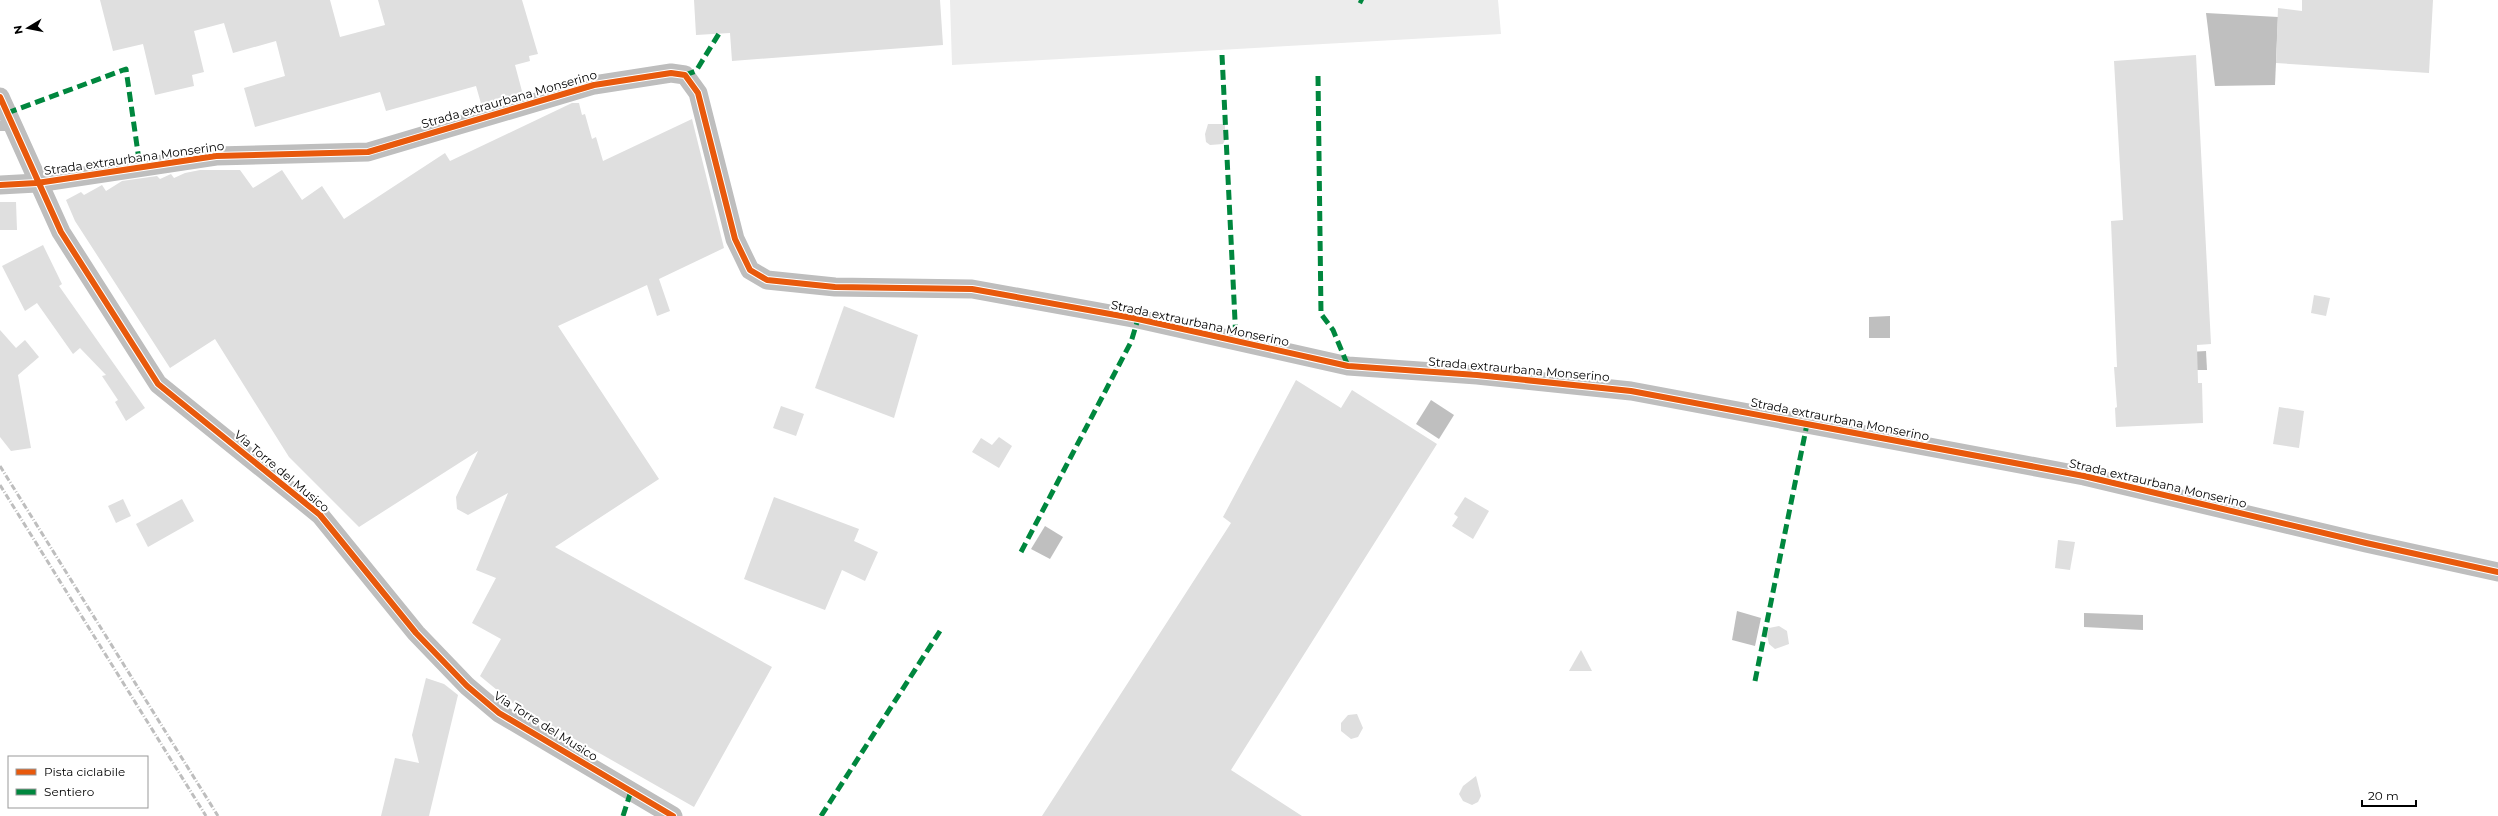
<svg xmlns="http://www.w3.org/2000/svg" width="2498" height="816" viewBox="0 0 2498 816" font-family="Montserrat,sans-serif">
<rect width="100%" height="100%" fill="#fff"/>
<path fill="#ececec" d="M950,0H1498L1501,34L952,65Z"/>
<g fill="#bfbfbf">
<path d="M2206,13L2278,17L2275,85L2215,86Z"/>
<path d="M1890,316V338H1869V317Z"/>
<path d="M2206,351L2207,370H2181L2172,353Z"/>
<path d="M1431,400L1454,415L1439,439L1416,424Z"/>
<path d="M1045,526L1063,537L1050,559L1031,549Z"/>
<path d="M1737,611L1761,618L1755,646L1732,640Z"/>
<path d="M2084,613L2143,615V630L2084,627Z"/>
</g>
<g fill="#dfdfdf">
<path d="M100,0H330L340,37L385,25L378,0H522L538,54L529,56L530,61L515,65L523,95L482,107L476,86L386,111L380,92L255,127L244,88L285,76L276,41L233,53L224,23L194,31L204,72L192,75L194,86L155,95L143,44L113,51Z"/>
<path d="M694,0H940L943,45L732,61L730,33L696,35Z"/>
<path d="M2302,0H2433L2429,73L2276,63L2278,8L2302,11Z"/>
<path d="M2196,55L2211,344L2197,345L2198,383H2202L2203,423L2116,427L2115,408L2117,407L2114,367H2117L2111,221L2123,220L2114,61Z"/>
<path d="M572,103H579L582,115L585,114L592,139L596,137L603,161L692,119L724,248L659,279L670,311L657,316L647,285L558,326L659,479L555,547L772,667L694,807L515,705L480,676L501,639L472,623L496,578L476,570L508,493L468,515L457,509L456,497L478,451L359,527L289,457L215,339L170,368L75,221L66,200L81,192L84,195L102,185L106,191L122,181L157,176L160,179L171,174L174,178L185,173L200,170H240L253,188L282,170L302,200L322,186L344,219L445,153L450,161Z"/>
<path d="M1208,124H1225V140L1223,144L1210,145L1206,142L1205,134Z"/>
<path d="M0,202H16L17,230H0Z"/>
<path d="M43,245L62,284L59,286L145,408L126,421L115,402L118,400L102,376L106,375L80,348L73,354L37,303L25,311L2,266Z"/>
<path d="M2314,295L2330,298L2326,316L2311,313Z"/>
<path d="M844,306L918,335L894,418L815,388Z"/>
<path d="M0,330L16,348L25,340L39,357L18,375L31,448L11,451L0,437Z"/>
<path d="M1296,380L1341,408L1352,390L1437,444L1231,770L1302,816H1042L1231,523L1223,517Z"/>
<path d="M781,406L804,414L796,436L773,428Z"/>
<path d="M2279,407L2304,411L2299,448L2273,444Z"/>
<path d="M999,437L1012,446L999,468L972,452L981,438L992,445Z"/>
<path d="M774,497L859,529L854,541L878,552L865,581L842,570L825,610L744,579Z"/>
<path d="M1465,497L1489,511L1473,539L1452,526L1458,517L1454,514Z"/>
<path d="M123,499L131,516L116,523L108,506Z"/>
<path d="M182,499L194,521L148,547L136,524Z"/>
<path d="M2058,540L2075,542L2070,570L2055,568Z"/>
<path d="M1779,626L1787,631L1789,644L1775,649L1769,644L1767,635L1769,628Z"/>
<path d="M1581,650L1592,671H1569Z"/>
<path d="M426,678L444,684L458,695L429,816H381L395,758L419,763L412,735Z"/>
<path d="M1357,714L1363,728L1358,737L1351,739L1341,731V723L1348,715Z"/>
<path d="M1476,776L1481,796L1478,802L1472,805L1463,801L1459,794L1463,786Z"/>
</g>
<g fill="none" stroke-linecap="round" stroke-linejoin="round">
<path stroke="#bebebe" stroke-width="10" d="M0,126H13"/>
<g stroke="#bebebe" stroke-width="19">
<path d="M0,97L61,232L158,384L320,515L416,633L467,686L499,713L673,816"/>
<path d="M0,185L37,183L216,156L368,152L594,85L671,73L685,75L698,93L735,239L750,270L767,280L835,287L972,289L1138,319L1348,366L1477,375L1631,391L2084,476L2366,543L2498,572"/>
</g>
<g stroke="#bebebe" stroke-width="3" stroke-dasharray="6 2 1 2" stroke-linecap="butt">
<path d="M0,466L218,816"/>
<path d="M0,485L206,816"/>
</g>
<g stroke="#00873e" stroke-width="5" stroke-dasharray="10 5" stroke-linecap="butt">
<path d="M1359,0L1363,2"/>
<path d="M1222,55L1236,341"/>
<path d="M685,75L696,71L720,32"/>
<path d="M1318,76L1321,314L1333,330L1348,366"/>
<path d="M7,113L126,69L140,167"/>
<path d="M1021,552L1131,342L1138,319"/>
<path d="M1755,681L1807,424"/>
<path d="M623,816L631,791"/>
<path d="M821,816L940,631"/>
</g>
<g stroke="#fff" stroke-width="8">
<g id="cycleway">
<path d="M0,97L61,232L158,384L320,515L416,633L467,686L499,713L673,816"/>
<path d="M0,185L37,183L216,156L368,152L594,85L671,73L685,75L698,93L735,239L750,270L767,280L835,287L972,289L1138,319L1348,366L1477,375L1631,391L2084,476L2366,543L2498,572"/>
</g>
</g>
<use href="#cycleway" stroke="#e8590c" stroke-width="6"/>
</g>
<g text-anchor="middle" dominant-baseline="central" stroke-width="4" stroke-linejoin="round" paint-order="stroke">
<g font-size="12" fill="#000" stroke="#fff">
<text transform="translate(509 99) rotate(-16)">Strada extraurbana Monserino</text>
<text transform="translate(134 158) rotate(-8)">Strada extraurbana Monserino</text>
<text transform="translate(1200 323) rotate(12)">Strada extraurbana Monserino</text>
<text transform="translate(1519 369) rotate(5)">Strada extraurbana Monserino</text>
<text transform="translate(1840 419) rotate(11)">Strada extraurbana Monserino</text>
<text transform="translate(282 471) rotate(40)">Via Torre del Musico</text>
<text transform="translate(2158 483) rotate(13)">Strada extraurbana Monserino</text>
<text transform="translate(546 726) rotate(32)">Via Torre del Musico</text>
</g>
</g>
<rect x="8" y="756" width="140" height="52" fill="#ffffff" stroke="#999999"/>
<rect x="16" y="769" width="20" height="6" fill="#e8590c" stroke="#999999"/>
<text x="44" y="776" font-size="12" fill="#000000">Pista ciclabile</text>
<rect x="16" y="789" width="20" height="6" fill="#00873e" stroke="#999999"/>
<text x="44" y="796" font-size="12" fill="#000000">Sentiero</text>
<g transform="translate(28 28) rotate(260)" stroke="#ffffff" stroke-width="3" paint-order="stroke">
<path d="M0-3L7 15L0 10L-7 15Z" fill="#000000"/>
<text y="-6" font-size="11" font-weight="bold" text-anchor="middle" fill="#000000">N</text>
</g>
<path d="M2362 800v6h54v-6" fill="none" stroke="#000000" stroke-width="2"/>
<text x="2368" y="800" font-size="12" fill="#000000" stroke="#ffffff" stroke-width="3" paint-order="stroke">20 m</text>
</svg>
